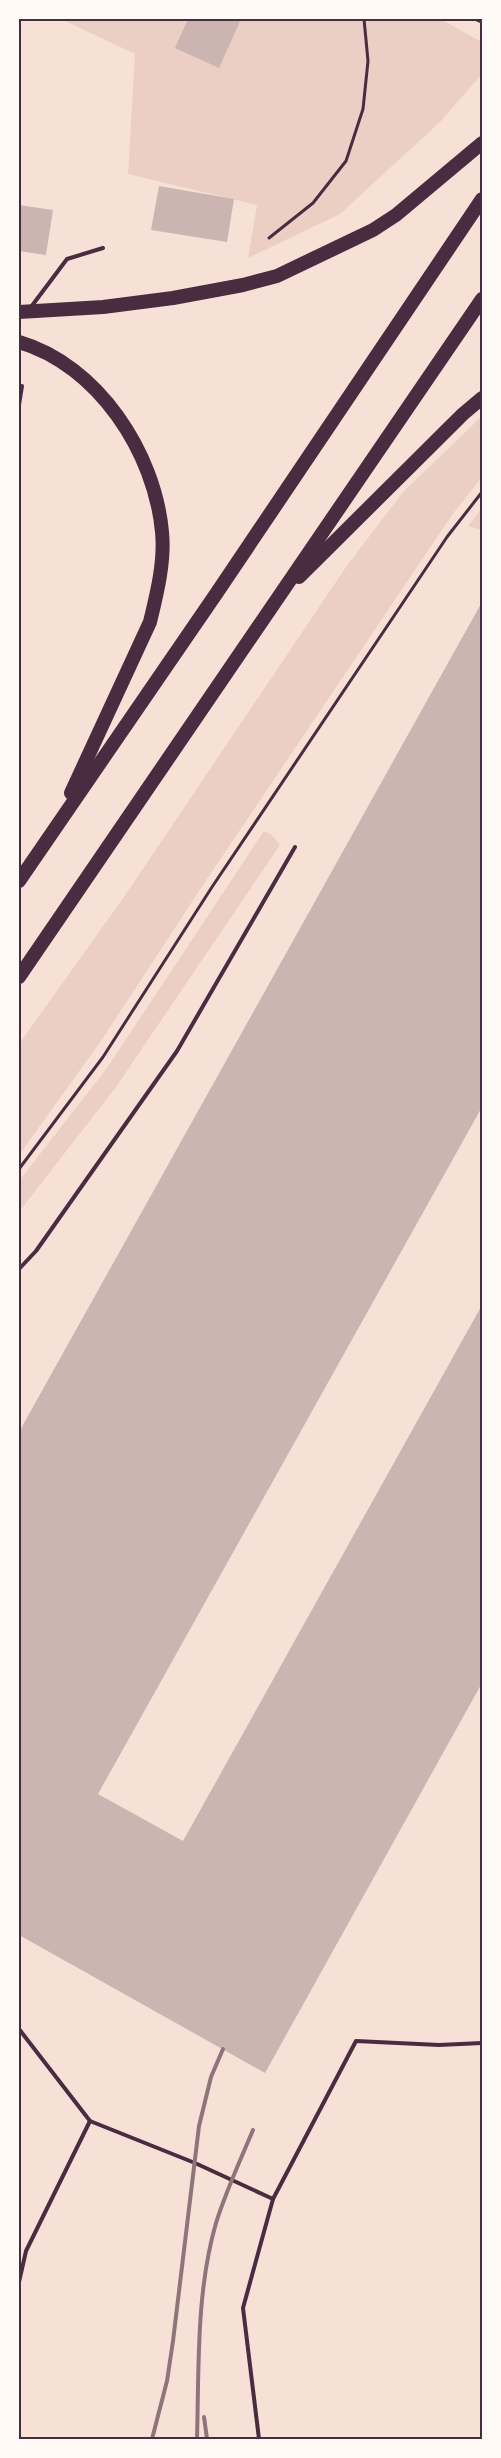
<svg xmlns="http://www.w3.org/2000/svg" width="501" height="2458" viewBox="0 0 501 2458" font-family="'Playfair Display',serif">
<rect width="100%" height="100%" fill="#f7e1d7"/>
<g fill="#ebcfc5">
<path d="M61,19H440L482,42V74L440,122L340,214L248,258L257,205L128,174L135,54Z"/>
<path d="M480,418L482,420V477L452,515L205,882L101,1041L19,1155V1044L126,894L346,567L403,492Z"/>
<path d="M482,508V530L468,526Z"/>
<path d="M264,831L271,834L280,845L116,1087L19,1212V1181L107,1068Z"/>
</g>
<g fill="#ccb4b1">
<path d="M188,19H241L219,68L175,48Z"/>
<path d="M159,186L234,199L227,242L151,230Z"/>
<path d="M19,205L53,210L46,255L19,251Z"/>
<path d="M482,602V1107L98,1794L183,1841L482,1305V1683L265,2073L19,1935V1432Z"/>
</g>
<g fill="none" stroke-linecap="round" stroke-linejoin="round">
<g stroke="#4a2c40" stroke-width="3">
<path d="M475,19L482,22"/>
<path d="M269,238L313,203L346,161L363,109L368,61L364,19"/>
<path d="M19,1169L103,1057L212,887L447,537L482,492"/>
</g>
<g stroke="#4a2c40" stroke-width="4">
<path d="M31,307L67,259L103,248"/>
<path d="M19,405L22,386"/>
<path d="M19,1269L36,1251L177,1051L295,847"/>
<path d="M19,2029L90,2121"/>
<path d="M19,2282L26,2251L90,2121L195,2163L273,2199"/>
<path d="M259,2439L243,2308L273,2199L356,2041L439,2045L482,2043"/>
</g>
<g stroke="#4a2c40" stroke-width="14">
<path d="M19,312L103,307L173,298L243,285L277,276L373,230L396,215L482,143"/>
<path d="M19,342C98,365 155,453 162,532C165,561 157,593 150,622L71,793"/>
<path d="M299,577L463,414L482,398"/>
<path d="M19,881L216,594L482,199"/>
<path d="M19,977L482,299"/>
</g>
<g stroke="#8f747c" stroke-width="4">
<path d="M204,2417L207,2439"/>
<path d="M152,2439L167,2381L173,2341L199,2126L211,2077L223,2049"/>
<path d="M197,2439C199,2368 196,2292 216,2223C226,2191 240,2161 253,2130"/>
</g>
</g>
<rect width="501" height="2458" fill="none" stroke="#fffaf5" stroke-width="40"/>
<rect x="20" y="20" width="461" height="2418" fill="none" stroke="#4a2c40" stroke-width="2"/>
</svg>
